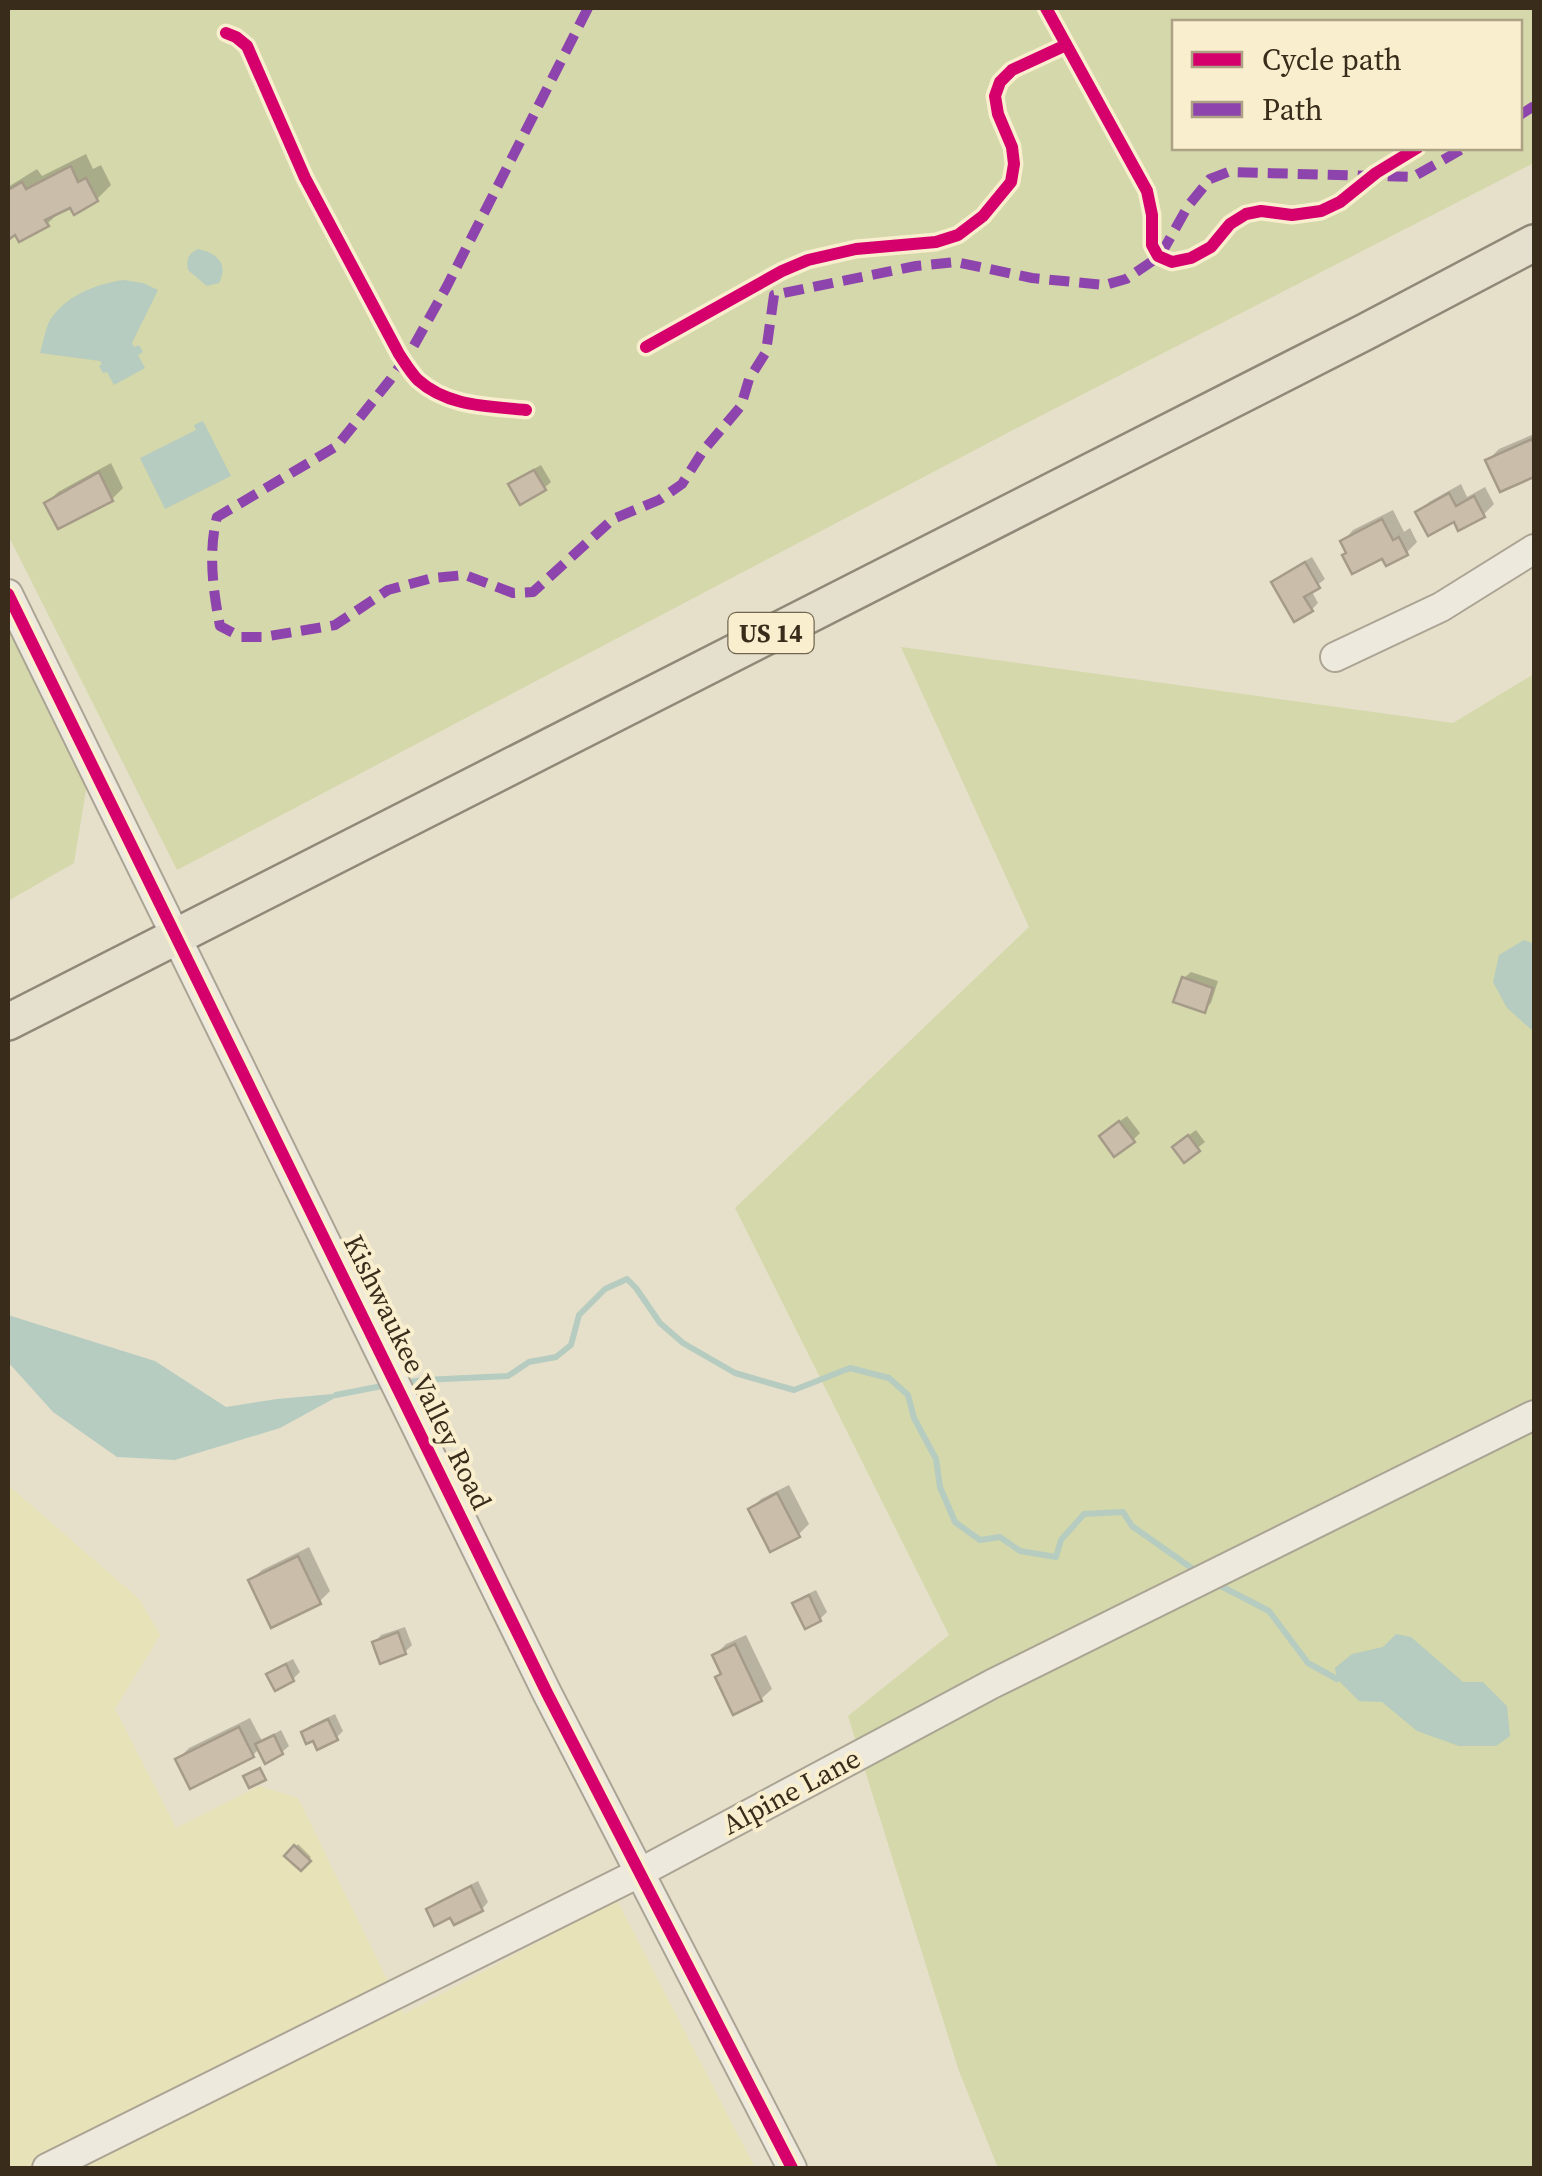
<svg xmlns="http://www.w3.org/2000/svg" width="1542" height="2176" viewBox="0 0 1542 2176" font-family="'Source Serif 4',serif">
<rect width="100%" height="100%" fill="#e6e0ca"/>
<path fill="#e8e2b8" d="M8,1485L139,1599L160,1635L115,1709L176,1828L259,1786L298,1798L404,2014L617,1900L755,2168H8Z"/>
<g fill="#d4d8aa" fill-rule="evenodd">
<path d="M8,8H1534V163L1013,430L177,870L8,535ZM1174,22H1520V148H1174Z"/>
<path d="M8,629L87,784L74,863L8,901Z"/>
<path d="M901,647L1453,723L1534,674V2168H998L959,2071L848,1716L949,1635L735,1208L1029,927Z"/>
</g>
<g fill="#b6ccc0">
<path d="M198,249C217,253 229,264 219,283L207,286L188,270C186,259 188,254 198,249Z"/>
<path d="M123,280L143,283L158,290L132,343L134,347L139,345L143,352L138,355L145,368L114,385L107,372L103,373L99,366L102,364L100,361L40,353C43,343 45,331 49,322C64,296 96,284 123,280Z"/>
<path d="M203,421L231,476L165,509L140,458L196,430L194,425Z"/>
<path d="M1524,940L1534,944V1032L1507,1008L1493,982L1499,955Z"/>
<path d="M8,1315L155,1361L226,1407L277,1399L344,1393L280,1428L175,1460L117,1457L53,1412L8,1362Z"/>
<path d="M1396,1634L1411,1637L1463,1682H1483L1507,1706L1510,1736L1496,1746H1459L1417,1731L1382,1702L1359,1701L1337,1679L1335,1668L1352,1654L1383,1647Z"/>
</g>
<g fill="#0003">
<path d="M86,154L93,169L101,165L111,185L97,199L62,210L47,224L16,232L8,237V187L37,169L42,176Z"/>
<path d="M1534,434V475L1501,489L1488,460L1499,449Z"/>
<path d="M111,463L123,488L112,499L47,503L58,492Z"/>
<path d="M541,465L551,482L544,488L511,485L518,478Z"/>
<path d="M1461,484L1467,497L1485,487L1494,504L1484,514L1455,519L1418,513L1429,502Z"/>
<path d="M1393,510L1404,532L1410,528L1417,542L1406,553L1383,556L1349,552L1343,541L1353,530Z"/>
<path d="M1312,557L1325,579L1311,590L1318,603L1312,609L1274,582L1281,575Z"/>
<path d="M1191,972L1218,981L1211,1003L1204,1010L1184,978Z"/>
<path d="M1127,1116L1140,1133L1133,1140L1109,1129Z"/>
<path d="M1196,1130L1205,1142L1184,1159L1182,1140Z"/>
<path d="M789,1485L809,1524L798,1535L751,1509L761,1499Z"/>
<path d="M309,1547L330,1591L319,1602L251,1580L262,1570Z"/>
<path d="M816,1590L827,1612L820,1619L806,1626L795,1604L802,1597Z"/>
<path d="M405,1627L412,1645L405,1652L375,1642L381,1635Z"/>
<path d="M746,1635L772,1689L761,1699L723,1673L715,1655L726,1644Z"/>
<path d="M293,1659L300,1672L293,1679L269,1675L276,1668Z"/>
<path d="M335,1714L343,1731L337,1737L314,1738L304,1733L310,1726Z"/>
<path d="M250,1718L262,1741L281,1730L289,1746L282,1752L260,1748L253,1755L178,1759L189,1748Z"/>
<path d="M298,1844L311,1857L301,1868L288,1855Z"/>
<path d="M478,1881L488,1902L482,1909H429L435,1903Z"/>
</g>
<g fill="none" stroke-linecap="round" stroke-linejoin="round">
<g stroke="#b6ccc0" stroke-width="6">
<path d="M404,1383L423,1380L508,1376L529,1362L556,1357L571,1345L579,1315L605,1289L627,1279L636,1288L660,1323L683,1343L735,1373L794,1390L850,1368L889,1378L908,1395L914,1418L936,1459L940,1487L955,1522L980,1540L1000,1537L1020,1551L1056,1557L1061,1540L1084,1514L1123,1512L1132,1526L1200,1574"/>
<path d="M336,1395L387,1385"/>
<path d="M1215,1583L1269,1611L1308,1663L1337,1679"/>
</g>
</g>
<g fill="#cabdaa" stroke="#a69b89" stroke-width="2.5">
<path d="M71,166L78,182L86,178L98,201L74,215L70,208L45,220L49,226L19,242L15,235L8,240V190L22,182L26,189Z"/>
<path d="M1532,439L1534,446V477L1500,492L1485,460Z"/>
<path d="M534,470L546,490L520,505L508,484Z"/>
<path d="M99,472L113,501L58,529L44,503Z"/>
<path d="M1449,493L1456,506L1474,496L1485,517L1458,531L1454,522L1428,536L1415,512Z"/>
<path d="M1382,519L1393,540L1399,537L1408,555L1386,566L1382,559L1352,574L1342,555L1346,553L1340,541Z"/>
<path d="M1305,562L1320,588L1304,597L1313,611L1294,622L1271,582Z"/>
<path d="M1182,977L1213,988L1205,1013L1173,1002Z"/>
<path d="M1119,1121L1135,1142L1114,1157L1099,1136Z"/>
<path d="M1188,1135L1200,1151L1184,1163L1172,1147Z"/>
<path d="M777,1493L800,1537L770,1552L748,1509Z"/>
<path d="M298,1556L321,1604L271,1628L248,1580Z"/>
<path d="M809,1595L821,1621L805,1629L792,1603Z"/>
<path d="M398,1632L406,1654L380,1664L372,1642Z"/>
<path d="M735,1644L762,1701L733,1715L715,1677L721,1674L712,1655Z"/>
<path d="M286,1664L294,1681L275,1691L266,1674Z"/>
<path d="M328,1719L338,1740L317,1750L313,1741L306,1744L301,1732Z"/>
<path d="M239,1727L254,1757L190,1789L175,1759Z"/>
<path d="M274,1735L283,1754L265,1764L255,1744Z"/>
<path d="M260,1768L266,1780L249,1788L243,1776Z"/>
<path d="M294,1845L311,1861L301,1871L284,1856Z"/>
<path d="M471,1886L483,1911L454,1925L450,1918L434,1926L426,1909Z"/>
</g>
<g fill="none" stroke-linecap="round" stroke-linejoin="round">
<g stroke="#aba494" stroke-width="32">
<g id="minor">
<path d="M8,594L547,1693L792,2168"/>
<path d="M1335,657L1441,607L1534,549"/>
<path d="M47,2168L639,1873L992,1684L1534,1415"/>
</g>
</g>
<g stroke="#90897a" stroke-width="40">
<path id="major" d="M8,1022L1365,332L1534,243"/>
</g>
<use href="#minor" stroke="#ede9dd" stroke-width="28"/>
<use href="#major" stroke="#e5e0cd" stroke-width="35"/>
<g stroke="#8e44ad" stroke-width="10" stroke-dasharray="20 10" stroke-linecap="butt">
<path d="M588,8L446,288L412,349L390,380L337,446L217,517C208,552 213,591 220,626L241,637H263L324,627L335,625L388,590L432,578L465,575L513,593L533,592L613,519L659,500L682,484L703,451L741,406L749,379L766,352L774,295L916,266L956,262L1032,278L1105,285L1126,279L1160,256L1188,206L1210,179L1228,172L1413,177L1464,148"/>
<path d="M1520,115L1534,106"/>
</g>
<g stroke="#f9efce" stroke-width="19">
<g id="cycleway">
<path d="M1046,8L1147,191L1152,215V245L1158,256L1172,262L1191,258L1211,247L1230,224L1246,214L1261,211L1292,215L1321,211L1340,202L1376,173L1417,148"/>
<path d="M226,33L236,37L247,46L305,178L399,354C405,363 411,373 418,380C448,407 489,406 526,410"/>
<path d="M646,347L782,271L808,260L856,249L936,242L958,235L983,216L1011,182L1014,164L1012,147L998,114L995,96L1000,82L1012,70L1066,45"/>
<path d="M8,594L547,1693L792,2168"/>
</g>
</g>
<use href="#cycleway" stroke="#d6006c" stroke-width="12"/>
</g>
<g text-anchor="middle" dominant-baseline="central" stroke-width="8" stroke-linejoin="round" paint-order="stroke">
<rect fill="#f9efce" stroke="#736651" stroke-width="2.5" x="728.5" y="613" width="85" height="40" rx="8"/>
<g font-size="25" font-weight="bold" fill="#3a2c1b">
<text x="771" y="633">US 14</text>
</g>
<g font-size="28" fill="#3a2c1b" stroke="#f9efce">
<text transform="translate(418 1372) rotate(64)">Kishwaukee Valley Road</text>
<text transform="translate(791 1791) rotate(-28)">Alpine Lane</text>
</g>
</g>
<rect width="1542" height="2176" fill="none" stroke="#3a2c1b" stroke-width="20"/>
<rect x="1172" y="20" width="350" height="130" fill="#f9efce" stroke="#ada186" stroke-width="2.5"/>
<rect x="1192" y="52" width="50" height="15" fill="#d6006c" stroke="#ada186" stroke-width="2.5"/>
<text x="1262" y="70" font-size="30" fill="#3a2c1b">Cycle path</text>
<rect x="1192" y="102" width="50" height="15" fill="#8e44ad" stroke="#ada186" stroke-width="2.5"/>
<text x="1262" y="120" font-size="30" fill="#3a2c1b">Path</text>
</svg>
